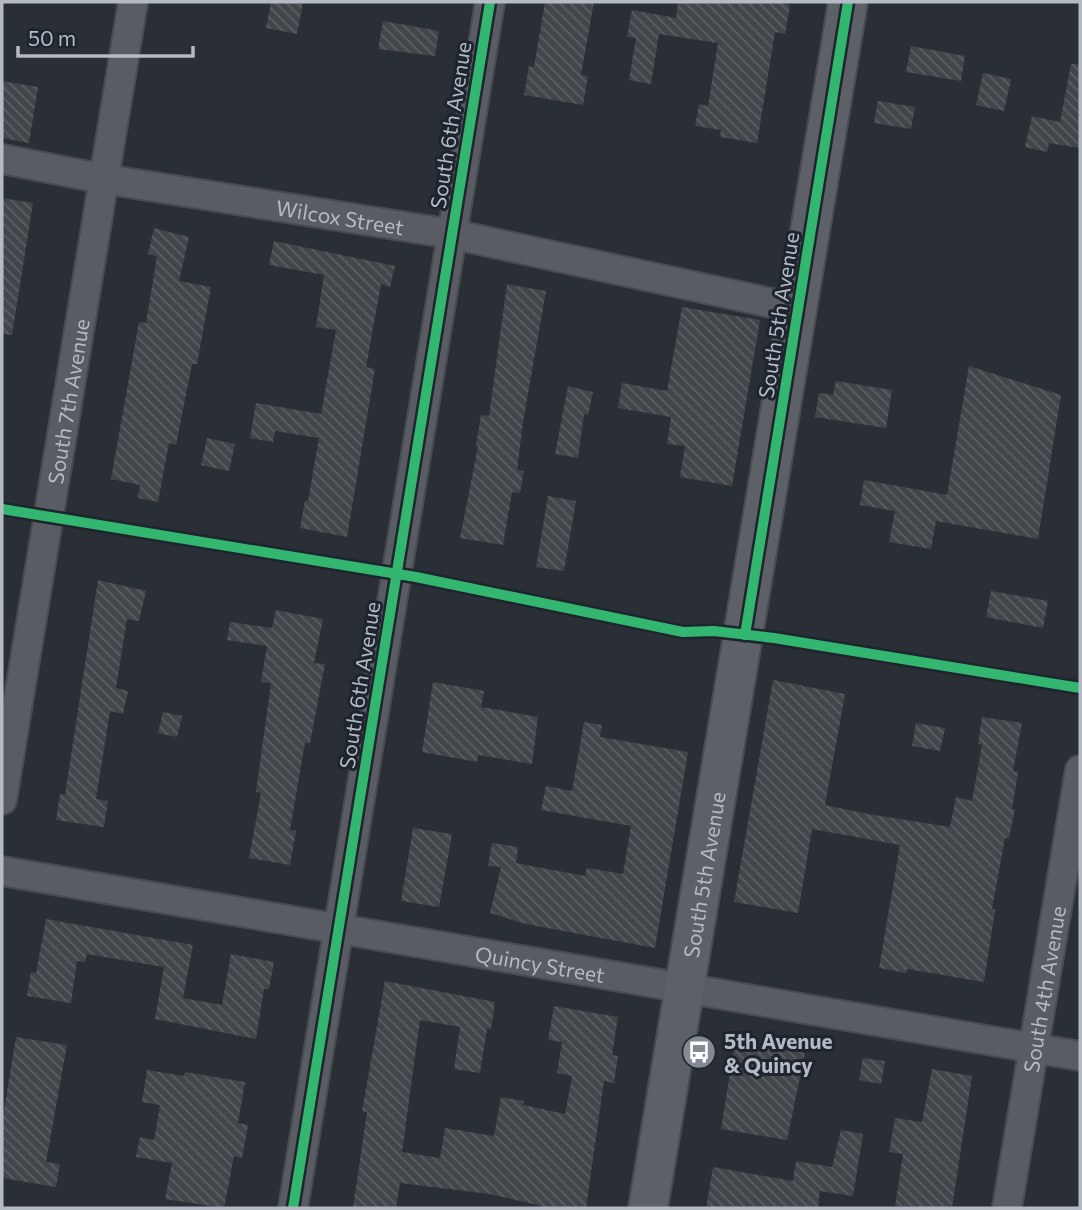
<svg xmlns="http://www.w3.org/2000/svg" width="1082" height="1210" viewBox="0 0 1082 1210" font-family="Commissioner,sans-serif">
<defs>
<pattern id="building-back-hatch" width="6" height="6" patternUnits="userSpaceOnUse" patternTransform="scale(1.75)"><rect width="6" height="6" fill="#42464b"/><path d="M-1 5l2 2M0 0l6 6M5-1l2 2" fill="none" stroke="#5b5f63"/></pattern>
</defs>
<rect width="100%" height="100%" fill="#2a2f35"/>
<g fill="url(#building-back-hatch)">
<path d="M271,2H303L297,34L266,28Z"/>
<path d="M545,2H594L581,75L588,76L583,105L524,95L529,66L534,67Z"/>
<path d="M678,2H779L790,5L785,34L775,32L757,143L720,137L721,130L695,126L699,104L708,106L718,43L659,34L651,84L629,80L636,38L627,37L632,10L676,18Z"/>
<path d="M383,21L439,31L435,56L378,49Z"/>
<path d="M911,46L965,56L961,81L906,72Z"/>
<path d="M1071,64H1080V148L1049,143L1047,152L1025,147L1032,116L1060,122Z"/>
<path d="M983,73L1011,79L1004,111L976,105Z"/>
<path d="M2,81L38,87L29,143L2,138Z"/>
<path d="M878,101L915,107L911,129L874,123Z"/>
<path d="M2,198L33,203L12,335L2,334Z"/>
<path d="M154,228L189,237L179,281L211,287L197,364H192L176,445L169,443L158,502L138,498L140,485L111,479L139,322L146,323L157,256L148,254Z"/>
<path d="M274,241L395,266L390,287L381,284L366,367L375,369L347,537L300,528L305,501H308L319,438L275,431L273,442L250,438L256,403L321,414L336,330L316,327L324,275L269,265Z"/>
<path d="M507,284L546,291L523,422L517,470L524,471L520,493L512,492L503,545L460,538L478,446L476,445L481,415L489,416Z"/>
<path d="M682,307L760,320L732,486L680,477L685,446L667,444L671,417L618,408L622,383L667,391Z"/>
<path d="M969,366L1061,395L1038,539L936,521L931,549L889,542L895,511L860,505L864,480L947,495Z"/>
<path d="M836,381L892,390L886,428L815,417L819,393L833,395Z"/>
<path d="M568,386L593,392L588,415L584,414L578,458L555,454Z"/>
<path d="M207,438L235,444L229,471L201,465Z"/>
<path d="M548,496L576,501L564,571L536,567Z"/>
<path d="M98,580L146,591L139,621L127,619L116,688L128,691L123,714L110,711L96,799L108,801L104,827L56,820L60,794L65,795Z"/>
<path d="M991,591L1048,601L1043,628L986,617Z"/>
<path d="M276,610L323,619L314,663L325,664L310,743H305L290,830L296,831L290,865L249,858L261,793L256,792L271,683L261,682L267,646L227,640L230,622L272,628Z"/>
<path d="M773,680L845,694L825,805L868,814L950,827L956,797L972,801L982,745L978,744L982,717L1022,723L1013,771L1018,772L1012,809H1015L1009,838H1005L992,909L995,910L984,982L907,969L906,973L879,968L900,845L812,829L798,913L734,902Z"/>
<path d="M433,682L484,691L481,707L538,717L532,764L478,755L477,762L422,752Z"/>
<path d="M163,712L182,716L177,737L158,733Z"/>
<path d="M584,722L602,725L600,737L688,752L655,948L526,924L490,913L501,867L488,866L492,843L518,847L516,863L585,876L587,868L623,874L631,826L541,810L546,786L572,791Z"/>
<path d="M916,723L945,728L940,751L912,746Z"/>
<path d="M413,828L452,834L439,907L401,901Z"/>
<path d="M46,919L193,945L183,998L222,1005L231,954L274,962L269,989H264L256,1039L155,1019L164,967L87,954L85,962L77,961L71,1003L27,996L31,972L36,973Z"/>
<path d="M385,981L495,1002L491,1029H487L480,1073L454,1069L460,1027L420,1020L402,1152L440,1158L445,1128L494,1136L501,1097L524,1101L523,1105L565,1114L572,1076L557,1073L562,1042L548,1040L554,1006L618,1017L612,1055L618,1056L614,1083L604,1081L586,1208H541L542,1206L489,1194L400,1183L396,1208H353L367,1112L362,1111Z"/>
<path d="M16,1037L67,1045L46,1162L60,1164L56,1187L2,1178V1122Z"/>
<path d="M735,1041L805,1053L787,1140L721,1129Z"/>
<path d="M863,1058L885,1061L881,1084L859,1080Z"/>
<path d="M932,1069L972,1076L952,1208L895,1206L903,1154L889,1152L895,1118L922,1122Z"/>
<path d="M147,1070L184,1076L185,1072L245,1082L238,1123L248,1125L242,1158L234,1156L224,1208L165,1199L172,1163L136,1157L140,1137L154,1140L160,1105L142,1102Z"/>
<path d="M841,1130L863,1134L853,1196L820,1191L818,1208H706L713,1167L793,1181L796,1161L832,1167Z"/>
</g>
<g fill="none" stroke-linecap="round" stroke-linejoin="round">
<g stroke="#484c51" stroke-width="32">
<g id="street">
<path id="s1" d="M2,159L104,179L452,234L799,309"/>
<path id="s2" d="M2,800L133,2"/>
<path id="s3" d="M2,871L1080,1056"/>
<path d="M293,1208L490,2"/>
<path id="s4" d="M1007,1208L1080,770"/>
</g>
</g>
<g stroke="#474b51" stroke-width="42">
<g id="secondary">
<path id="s5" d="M648,1208L848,2"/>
</g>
</g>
<use href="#street" stroke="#595c62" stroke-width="28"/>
<use href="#secondary" stroke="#5d6167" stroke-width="38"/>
<g stroke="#1e252e" stroke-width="15">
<g id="cycleway">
<path d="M2,509L416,577L683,632L714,631L774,638L1080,688"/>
<path d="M745,635L848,2"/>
<path d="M293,1208L490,2"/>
</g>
</g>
<use href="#cycleway" stroke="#33b770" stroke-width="10"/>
</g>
<defs>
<g id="bus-disc" transform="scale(1.75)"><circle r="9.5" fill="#848a93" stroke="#1e252e"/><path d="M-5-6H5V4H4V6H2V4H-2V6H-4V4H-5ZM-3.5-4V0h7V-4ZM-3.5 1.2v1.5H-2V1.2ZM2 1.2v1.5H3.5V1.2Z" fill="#fff"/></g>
</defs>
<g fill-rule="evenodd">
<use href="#bus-disc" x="699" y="1052"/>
</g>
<g text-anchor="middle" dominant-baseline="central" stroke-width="6" stroke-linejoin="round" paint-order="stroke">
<g font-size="21" fill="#b4bbc5" stroke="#1e252e">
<text transform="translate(450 125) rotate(-81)">South 6th Avenue</text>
<text stroke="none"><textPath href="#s1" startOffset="343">Wilcox Street</textPath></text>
<text transform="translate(778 315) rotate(-81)">South 5th Avenue</text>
<text stroke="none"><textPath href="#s2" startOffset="404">South 7th Avenue</textPath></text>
<text transform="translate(359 685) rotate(-81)">South 6th Avenue</text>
<text stroke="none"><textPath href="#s5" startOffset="338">South 5th Avenue</textPath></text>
<text stroke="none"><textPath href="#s3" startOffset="546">Quincy Street</textPath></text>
<text stroke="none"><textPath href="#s4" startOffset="222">South 4th Avenue</textPath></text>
</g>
<g font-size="21" font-weight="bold" fill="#b4bbc5" stroke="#1e252e" text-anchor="start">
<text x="724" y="1040">5th Avenue<tspan x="724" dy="24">&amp; Quincy</tspan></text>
</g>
</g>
<rect width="1082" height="1210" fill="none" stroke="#b4bbc5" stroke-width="7"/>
<path d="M18 46v10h175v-10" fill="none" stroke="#b4bbc5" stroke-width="3.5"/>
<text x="28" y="46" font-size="21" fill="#b4bbc5" stroke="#1e252e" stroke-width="5" paint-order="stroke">50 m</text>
</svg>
